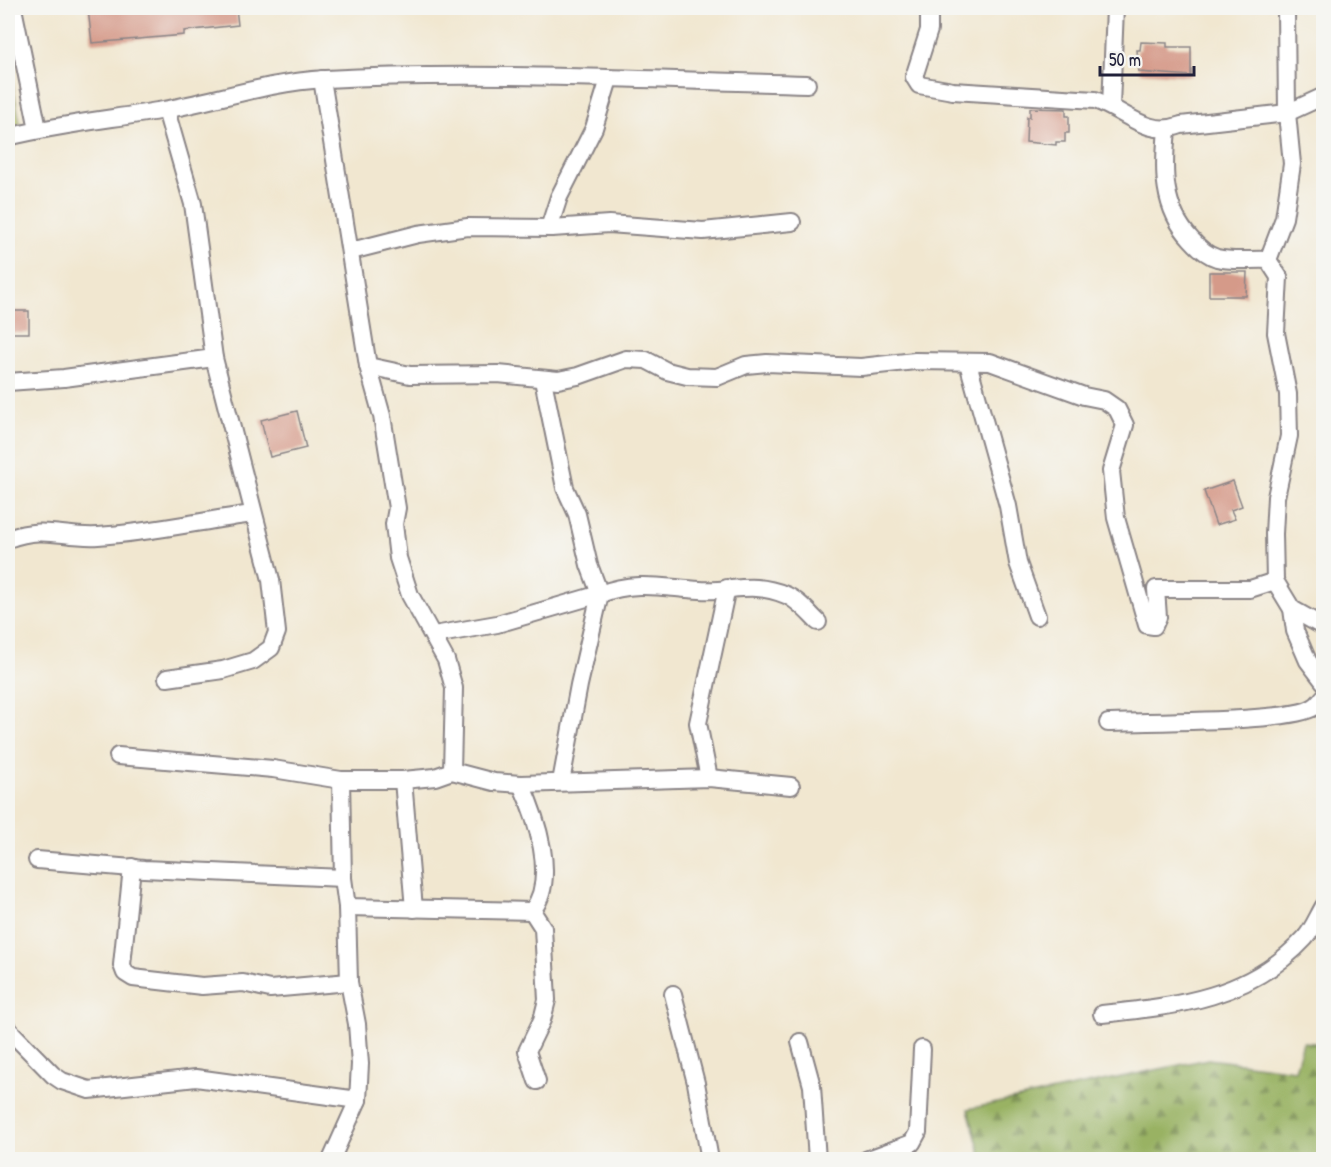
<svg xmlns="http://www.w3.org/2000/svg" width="1331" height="1167" viewBox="0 0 1331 1167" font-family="'Patrick Hand',sans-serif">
<defs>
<pattern id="forest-firs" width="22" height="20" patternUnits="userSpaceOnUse" patternTransform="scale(1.5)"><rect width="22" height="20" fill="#99b263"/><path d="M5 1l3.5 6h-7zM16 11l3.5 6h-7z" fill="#7c9053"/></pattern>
</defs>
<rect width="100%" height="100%" fill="#f6f6f2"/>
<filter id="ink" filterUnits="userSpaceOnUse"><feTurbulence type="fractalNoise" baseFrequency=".0167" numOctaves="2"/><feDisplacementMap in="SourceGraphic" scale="12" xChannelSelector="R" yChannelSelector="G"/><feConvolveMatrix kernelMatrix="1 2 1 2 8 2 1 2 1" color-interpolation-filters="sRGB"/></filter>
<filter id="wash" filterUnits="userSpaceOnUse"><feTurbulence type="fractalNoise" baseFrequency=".008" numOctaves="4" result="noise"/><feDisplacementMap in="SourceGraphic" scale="24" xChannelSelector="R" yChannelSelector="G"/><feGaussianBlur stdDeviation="1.35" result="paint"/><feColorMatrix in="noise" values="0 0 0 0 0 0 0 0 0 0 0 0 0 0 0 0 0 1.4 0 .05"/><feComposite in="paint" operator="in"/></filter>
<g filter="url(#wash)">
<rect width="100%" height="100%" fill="#f1e7d0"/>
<path fill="url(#forest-firs)" stroke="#5e6a4f" stroke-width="1.5" d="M1303,1042L1323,1044V1159H982L968,1109L1208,1059L1295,1070Z"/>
<path fill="#c2cf71" stroke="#727856" stroke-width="1.5" d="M8,61L20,124L8,126Z"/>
<g id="blocks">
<g fill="#d59a89">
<path d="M95,8H236L238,25L184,31V35L92,43L88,9Z"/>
<path d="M1141,42L1167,43V47H1191V76L1139,72L1137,50H1140Z"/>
<path d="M1030,108L1066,109V116H1069V133H1065V142H1056V145L1026,142L1027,117H1030Z"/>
<path d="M1209,272H1247L1246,296H1209Z"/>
<rect x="8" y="311" width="21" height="22"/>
<path d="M297,411L306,448L270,457L261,420Z"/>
<path d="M1233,481L1242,506L1231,510L1235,519L1216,525L1204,491Z"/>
</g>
</g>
</g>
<g filter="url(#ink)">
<use href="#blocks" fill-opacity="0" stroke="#8a8486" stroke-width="1.5"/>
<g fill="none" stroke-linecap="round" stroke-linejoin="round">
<g stroke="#8a8486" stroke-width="20">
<g id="minor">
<path d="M13,8L38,129"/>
<path d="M929,8V30L914,77L919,85L953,91L1095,100C1126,111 1147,138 1181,125L1287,113L1324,96"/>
<path d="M322,79L368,366L382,416L397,508L394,524L398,558L410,595L446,660L454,688L452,771"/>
<path d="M1111,106L1115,8"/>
<path d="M166,110L193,204L214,358L271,580L277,632L271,648L253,661L223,670L167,678"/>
<path d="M1167,130C1163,170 1162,208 1191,239C1198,247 1207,255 1217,258C1232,262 1253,259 1268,260L1279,277L1276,333L1288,394L1289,436L1276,497L1274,534L1275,581"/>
<path d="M8,137C59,124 112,119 164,110C218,100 270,82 325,79C485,71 647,80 807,84"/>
<path d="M549,228L559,197L594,128L609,79"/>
<path d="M351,251L418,234L468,227L552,228L609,224L703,231L792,222"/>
<path d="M1268,260L1284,218L1292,164L1287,113L1286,8"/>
<path d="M968,363L1008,506L1018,563L1037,616"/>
<path d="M368,366L410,375L498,374L558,380L578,376L626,359L646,360L667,371L687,376L717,377L746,365L767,363L861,367L915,361L990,362L1084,396L1104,400L1117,409L1125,425L1111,471L1116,518L1147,625L1154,626L1158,617L1156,589H1250L1275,581L1292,609L1295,631L1308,661L1324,682"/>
<path d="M543,380L565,488L577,514L589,565L600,594C636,580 664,588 700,590C733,592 752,581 786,595C798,600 809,613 818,622"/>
<path d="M8,382L64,378L214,358"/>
<path d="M8,539C45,525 62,538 98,536C149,533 201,521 252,514"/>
<path d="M1292,609L1324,627"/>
<path d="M434,635L497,624L600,594"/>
<path d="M1108,723C1144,721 1291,723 1314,707C1318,705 1321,700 1324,697"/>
<path d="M118,756L273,769L341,780H403L435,777L452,771L494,782L521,784L709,778L791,786"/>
<path d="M709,778L698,723L727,588"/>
<path d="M403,780L414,909"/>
<path d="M561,782L579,685L600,594"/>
<path d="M37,860L144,869L343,878"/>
<path d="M132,867L122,965L125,973L133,978L202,986L243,983L270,989L349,982"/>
<path d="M347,907L532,911C558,879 536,817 521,784"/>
<path d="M532,911L543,928L547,1000L542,1020L527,1051L537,1081"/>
<path d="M673,994L696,1083L710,1160"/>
<path d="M1102,1014C1179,1006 1250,998 1305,938C1313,929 1318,916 1324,906"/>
<path d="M8,1029L53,1075L62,1081L89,1090L196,1078L358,1100"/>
<path d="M800,1042L812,1086L817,1160"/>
<path d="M331,1160L358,1100L360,1064L357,1024L349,982L347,907L343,878L341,780"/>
<path d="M866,1160L912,1143L918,1132L922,1049"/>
</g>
</g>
<use href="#minor" stroke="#fff" stroke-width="16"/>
</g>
</g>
<rect width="1331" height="1167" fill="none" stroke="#f6f6f2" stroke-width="30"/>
<path d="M1100 66v9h94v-9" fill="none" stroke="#22223b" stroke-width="3"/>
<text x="1109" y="66" font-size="18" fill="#22223b" stroke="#f6f6f2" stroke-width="4.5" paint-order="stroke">50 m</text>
</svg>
